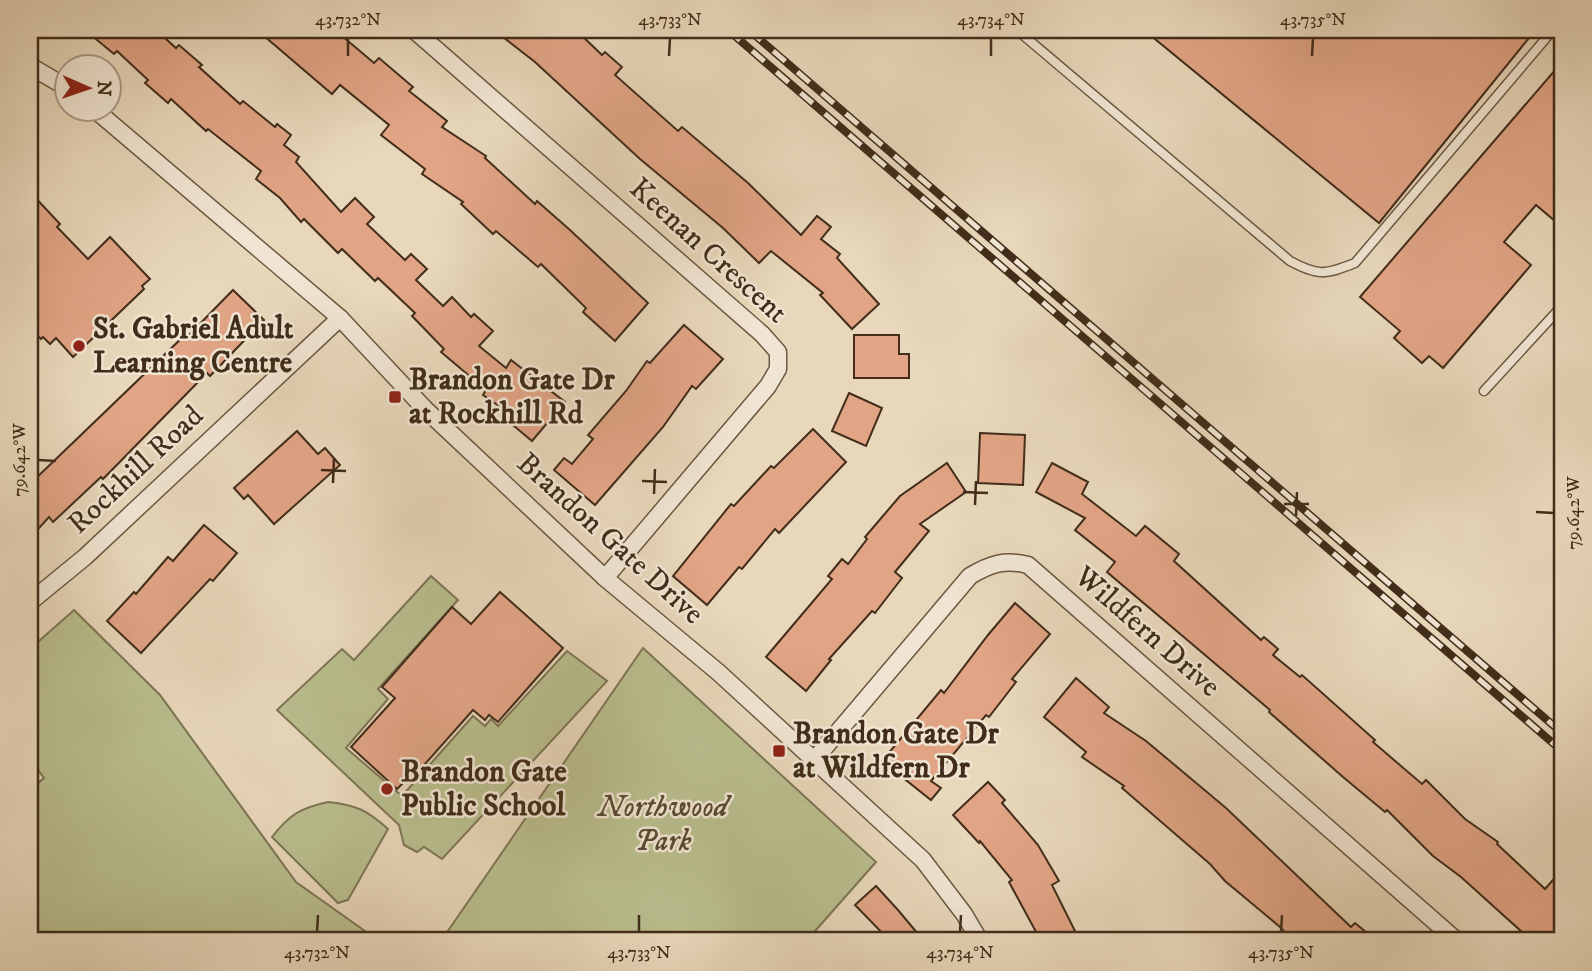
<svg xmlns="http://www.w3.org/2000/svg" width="1592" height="971" viewBox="0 0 1592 971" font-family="'IM FELL DW Pica',serif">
<rect width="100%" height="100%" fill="#e8d7ba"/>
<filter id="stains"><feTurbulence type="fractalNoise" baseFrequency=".00286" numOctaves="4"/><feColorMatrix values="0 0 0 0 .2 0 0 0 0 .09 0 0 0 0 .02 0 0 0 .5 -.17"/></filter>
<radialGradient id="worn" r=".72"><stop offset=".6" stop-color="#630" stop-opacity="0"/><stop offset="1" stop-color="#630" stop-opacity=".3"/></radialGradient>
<g fill="#b9bd8d" stroke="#7d7554" stroke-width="2">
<path d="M431,576L458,600L378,689L388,699L346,748L402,796L473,716L485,726L491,719L498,726L567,651L607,681L442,859L424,847L417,852L404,845L399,825L277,710L342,649L354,660Z"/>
<path d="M74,610L160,695L296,882L379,941H30V790L44,778L30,759V649Z"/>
<path d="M643,648L876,862L808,939L809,941H441Z"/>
<path d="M328,802C356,805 367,810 388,829L348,900L338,903L272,837C289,815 300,808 328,802Z"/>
</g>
<g fill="#e1a485" stroke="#412d1a" stroke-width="2">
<path d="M85,30H156L176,48L179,45L202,65L199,67L240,104L243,101L275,127L277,124L291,135L284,145L299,157L296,162L341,212L355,198L374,217L367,224L405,260L411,254L427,269L416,280L443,306L452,297L471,317L474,314L493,331L479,346L506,368L511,360L565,402L532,441L502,416L506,411L483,395L486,390L441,352L444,349L412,316L415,313L378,278L375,281L342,249L338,253L304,219L301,222L280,198L256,179L261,171L208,129L206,131L171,99L168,103L145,83L148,80L117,51L114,54Z"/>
<path d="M257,30H335L374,63L379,58L413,87L409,91L447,121L442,127L486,156L485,158L535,204L537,201L570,230L648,303L615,341L583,312L586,308L541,264L538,267L496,231L493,234L461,204L463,202L422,174L425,169L381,135L389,125L340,85L332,94Z"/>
<path d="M494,30H576L602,55L605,52L622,67L615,75L678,131L682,127L748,183L801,235L817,216L831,227L821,239L840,254L837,258L879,304L852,329L820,295L823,293L771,251L759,263L723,228L640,159L535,62Z"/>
<path d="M1144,30H1519L1529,38L1379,223Z"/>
<path d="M1562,62V227L1536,205L1504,242L1531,265L1443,368L1429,356L1422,363L1394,338L1400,331L1360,297Z"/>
<path d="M30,192L60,224L57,227L88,259L110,237L150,279L142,286L144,289L73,357L56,338L50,344L43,337L41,339L30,328Z"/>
<path d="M233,290L264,320L210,376L207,373L103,479L101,477L53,522L49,517L30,538V484L186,334L188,336Z"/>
<path d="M684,325L723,359L696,389L692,386L663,427L595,505L554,470L564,458L572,464L593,439L588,435L626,391L647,361L650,363Z"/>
<path d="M854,335H899V354H909V378H854Z"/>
<path d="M849,393L882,408L866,446L832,431Z"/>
<path d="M813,429L846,462L779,533L775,529L742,569L739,567L707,605L673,576L731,504L734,506L771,466L774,468Z"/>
<path d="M297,431L318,454L325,448L340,465L274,524L248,495L244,499L234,488Z"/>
<path d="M980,433L1025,435L1023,485L978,483Z"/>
<path d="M947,463L966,492L920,524L929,531L895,572L902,578L875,613L872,611L829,659L831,660L806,691L766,657L832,579L828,576L842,559L848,564L867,539L865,537L900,496Z"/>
<path d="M1052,463L1088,482L1082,494L1136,536L1145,526L1179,554L1174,561L1261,640L1264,637L1278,649L1273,655L1300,677L1302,675L1375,740L1373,742L1422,784L1426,780L1465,819L1498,842L1497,844L1545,889L1553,880L1562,888V936L1557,941H1532L1461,877L1433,856L1387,810L1385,812L1343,777L1269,712L1270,710L1107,572L1115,562L1075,530L1085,518L1036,492Z"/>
<path d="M204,525L237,553L213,581L210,579L141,653L107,621L134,592L136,594L168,557L173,561Z"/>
<path d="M500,592L563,648L498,722L489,715L485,720L473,710L409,782L406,780L397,789L351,747L395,698L382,687L452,607L471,624Z"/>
<path d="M1015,603L1050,634L1012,679L1016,682L989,717L986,715L931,781L941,788L931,800L882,761L941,690L944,693L988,635Z"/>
<path d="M1076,678L1109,707L1104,713L1146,741L1226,808L1351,927L1355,923L1377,941H1293L1280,927L1225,881L1210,864L1122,788L1124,786L1082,757L1086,752L1044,717Z"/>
<path d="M988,782L1005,800L1002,803L1038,845L1059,881L1052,885L1080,941H1041L1009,882L1012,880L980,841L979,843L953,815Z"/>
<path d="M876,886L898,910L924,941H890L855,905Z"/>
</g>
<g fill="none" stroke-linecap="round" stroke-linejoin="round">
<g stroke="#6b5842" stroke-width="11">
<g id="service">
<path d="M1017,30L1290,261C1318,276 1325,275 1355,263L1553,30"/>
<path d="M1484,391L1562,306"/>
</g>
</g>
<g stroke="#6b5842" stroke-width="19">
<g id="minor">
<path d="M414,30L762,334L778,352V369L768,386L605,578"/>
<path d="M30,66L66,87"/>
<path d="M93,108L340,318L425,409L605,578L718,672L923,860L964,914L980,941"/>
<path d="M30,602L85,557L340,318"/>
<path d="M815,759L970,576C990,564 1005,559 1028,565L1457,941"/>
</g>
</g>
<use href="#service" stroke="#f0e5d2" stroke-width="8"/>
<use href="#minor" stroke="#f0e5d2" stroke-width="16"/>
<g stroke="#412d1a" stroke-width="8">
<g id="rail">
<path d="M728,30L1562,751"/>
<path d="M749,30L1562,733"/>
</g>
</g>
<use href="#rail" stroke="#f0e5d2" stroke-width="5" stroke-dasharray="16" stroke-linecap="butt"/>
</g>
<path fill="none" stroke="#412d1a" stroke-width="2.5" d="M348,56V38M669,56L670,38M991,56V38M1312,56L1313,38M38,460L56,461M321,470L346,471M642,481L667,482M333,483L334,458M963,492L988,493M654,494L655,469M1284,504H1309M975,505L976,481M1536,512L1554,513M1296,516L1297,492M317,932L318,915M639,932V915M960,932L961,915M1281,932L1282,915"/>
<g fill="#8f2418" stroke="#f0e5d2" stroke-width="2.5">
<circle cx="79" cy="346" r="7"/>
<rect x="388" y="390" width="14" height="14" rx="3.5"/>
<rect x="772" y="744" width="14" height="14" rx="3.5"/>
<circle cx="387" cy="789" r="7"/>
</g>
<g text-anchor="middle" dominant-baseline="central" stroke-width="5" stroke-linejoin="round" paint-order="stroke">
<g font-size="30" fill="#412d1a" stroke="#f0e5d2">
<text transform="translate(708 251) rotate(42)">Keenan Crescent</text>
<text transform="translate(136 470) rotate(-43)">Rockhill Road</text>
<text transform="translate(610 539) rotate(42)">Brandon Gate Drive</text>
<text transform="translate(1147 632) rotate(41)">Wildfern Drive</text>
</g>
<g font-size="30" font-weight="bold" fill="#412d1a" stroke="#f0e5d2" text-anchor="start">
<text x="93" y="329">St. Gabriel Adult<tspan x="93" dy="34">Learning Centre</tspan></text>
<text x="409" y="380">Brandon Gate Dr<tspan x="409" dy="34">at Rockhill Rd</tspan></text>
<text x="793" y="734">Brandon Gate Dr<tspan x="793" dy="34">at Wildfern Dr</tspan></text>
<text x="401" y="772">Brandon Gate<tspan x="401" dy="34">Public School</tspan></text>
</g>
<g font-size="30" font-style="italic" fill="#594a31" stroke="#f0e5d2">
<text x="663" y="807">Northwood<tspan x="663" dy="34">Park</tspan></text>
</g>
</g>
<rect width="1592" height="971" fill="none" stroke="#e8d7ba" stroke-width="77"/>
<g transform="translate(88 88) rotate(92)"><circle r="33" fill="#f0e5d2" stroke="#aa9b88" stroke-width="2"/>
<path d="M0-5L12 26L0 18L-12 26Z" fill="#8f2418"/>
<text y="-10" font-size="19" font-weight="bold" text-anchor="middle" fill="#412d1a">N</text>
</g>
<rect x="38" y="38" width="1516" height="894" fill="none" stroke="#412d1a" stroke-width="2.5"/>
<g font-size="18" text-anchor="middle" fill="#412d1a">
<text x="348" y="25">43.732°N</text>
<text x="670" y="25">43.733°N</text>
<text x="991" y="25">43.734°N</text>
<text x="1313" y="25">43.735°N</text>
<text transform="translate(19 460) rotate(-90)" y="6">79.642°W</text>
<text transform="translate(1573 513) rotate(-90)" y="6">79.642°W</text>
<text x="317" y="958">43.732°N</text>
<text x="639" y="958">43.733°N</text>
<text x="960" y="958">43.734°N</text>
<text x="1281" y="958">43.735°N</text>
</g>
<rect width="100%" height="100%" filter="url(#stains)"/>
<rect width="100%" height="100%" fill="url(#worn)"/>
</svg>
